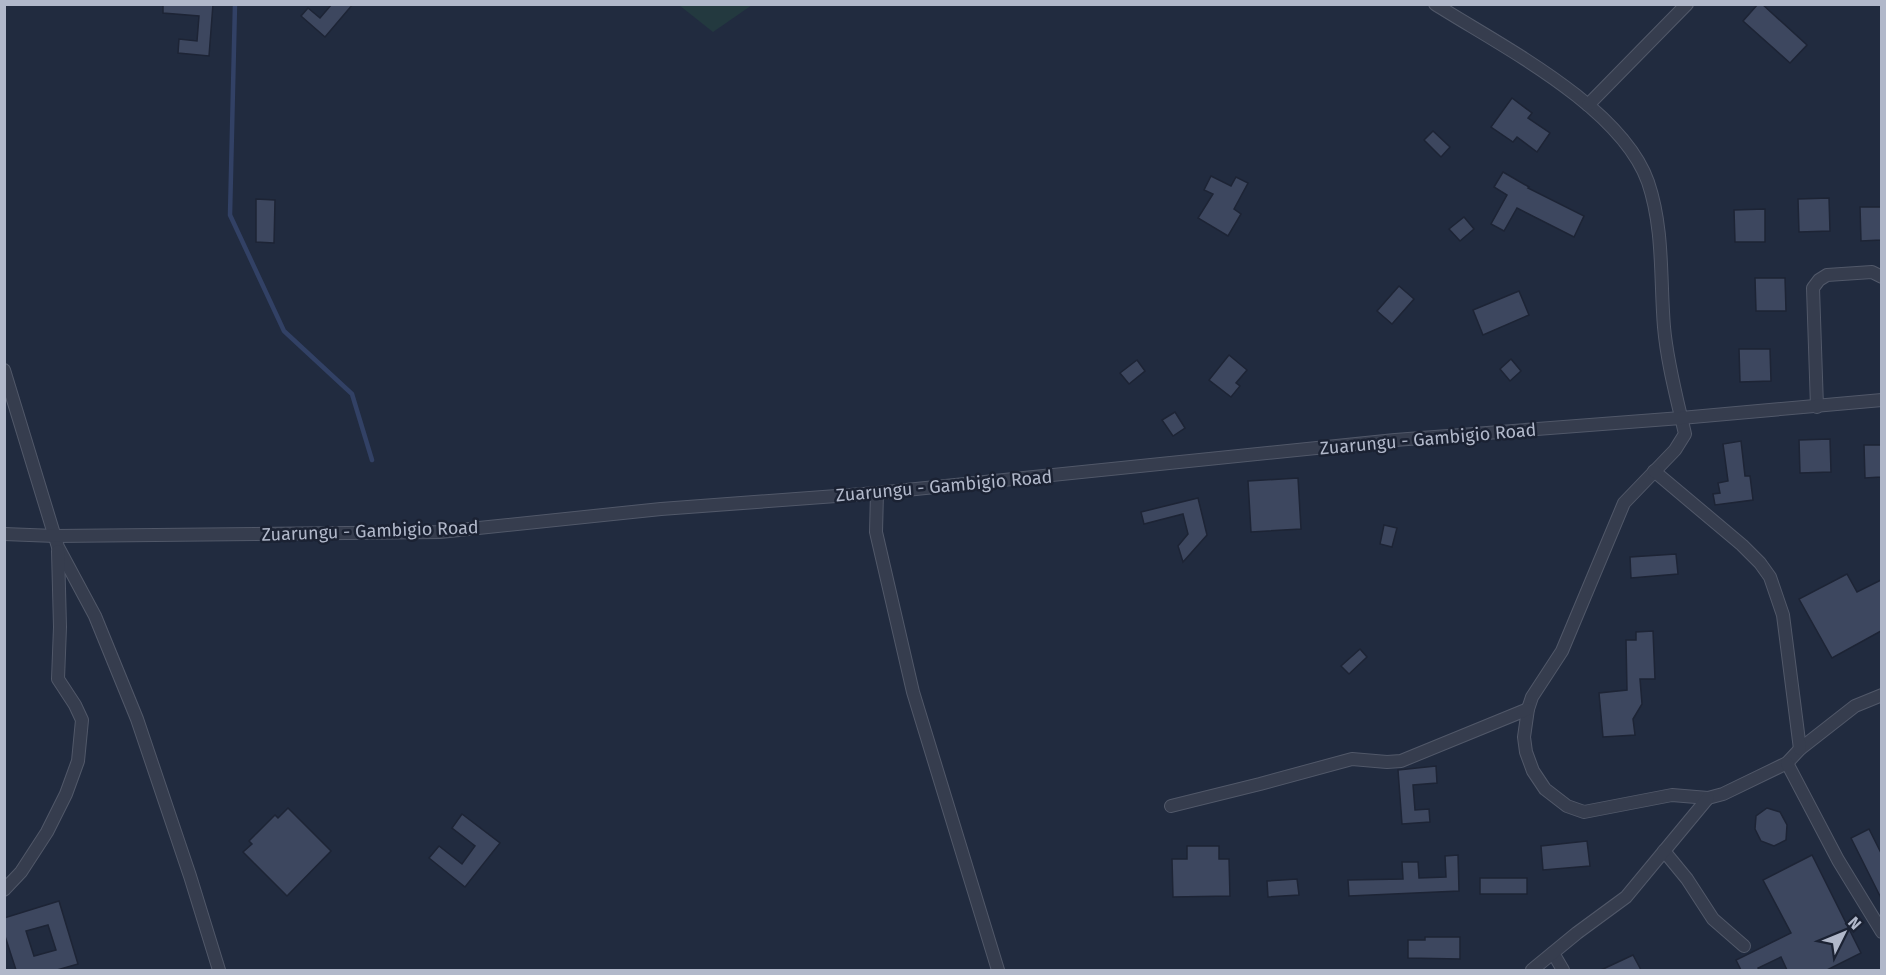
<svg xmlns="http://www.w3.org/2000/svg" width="1886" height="975" viewBox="0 0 1886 975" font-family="'Fira Sans',sans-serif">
<rect width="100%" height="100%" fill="#212b3f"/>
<path fill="#23393f" d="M679,5H752L713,32Z"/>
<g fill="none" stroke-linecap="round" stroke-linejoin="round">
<path stroke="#324165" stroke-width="4.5" d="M235,4L230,215L284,331L352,394L372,460"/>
</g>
<g fill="#3d475f" stroke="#1d2435" stroke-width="1.5" fill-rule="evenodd">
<path d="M163,4H213L209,56L178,53L179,39L197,41L199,16L163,13Z"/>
<path d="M332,4H353L325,37L301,16L308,8L320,18Z"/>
<path d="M1758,4H1762L1807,45L1790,63L1743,21Z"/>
<path d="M1512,98L1532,113L1528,118L1550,133L1537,152L1517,137L1513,142L1491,127Z"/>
<path d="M1433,131L1450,147L1441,157L1424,140Z"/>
<path d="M1503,172L1529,187L1528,188L1584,216L1574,237L1517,208L1504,231L1491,224L1507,195L1494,187Z"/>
<path d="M1211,176L1231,186L1236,177L1248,183L1234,209L1241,214L1228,236L1198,218L1213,194L1204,190Z"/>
<path d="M1829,198L1830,231L1799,232L1798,199Z"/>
<path d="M256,199L275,200L274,243L256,242Z"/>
<path d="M1860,207H1881V240L1861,241Z"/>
<path d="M1765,209V242H1735L1734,210Z"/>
<path d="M1464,217L1474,229L1460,241L1449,229Z"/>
<path d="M1755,278H1785L1786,311H1756Z"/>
<path d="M1399,286L1414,299L1392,324L1377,311Z"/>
<path d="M1519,291L1529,315L1483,335L1473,310Z"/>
<path d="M1739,349H1770L1771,381L1740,382Z"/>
<path d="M1229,355L1247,370L1236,383L1240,386L1231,397L1209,380Z"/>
<path d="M1511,359L1521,371L1510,381L1500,369Z"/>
<path d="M1137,360L1145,371L1129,384L1120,373Z"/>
<path d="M1175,412L1185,428L1173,436L1162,420Z"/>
<path d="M1830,439L1831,472L1800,473L1799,440Z"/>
<path d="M1741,441L1745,476H1750L1753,500L1715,505L1713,494L1720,493L1718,483L1728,481L1723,444Z"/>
<path d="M1864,445H1881V477L1865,478Z"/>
<path d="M1298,478L1301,529L1251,532L1248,481Z"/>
<path d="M1198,498L1207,535L1183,562L1178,546L1188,534L1183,514L1144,524L1141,512Z"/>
<path d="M1384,525L1397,528L1392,547L1380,544Z"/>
<path d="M1676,554L1678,574L1631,578L1630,557Z"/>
<path d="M1847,574L1857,592L1881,580V631L1832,658L1799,599Z"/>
<path d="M1653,631L1655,679H1640L1642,704L1633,719L1635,735L1603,737L1599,693L1627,690L1626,640H1636V632Z"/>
<path d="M1360,649L1367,657L1349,674L1341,666Z"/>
<path d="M1436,766L1437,783L1413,785L1415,810L1429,809L1430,822L1402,824L1398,770Z"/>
<path d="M288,808L331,851L287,896L243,852L252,844L249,841L275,815L278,818Z"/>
<path d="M1767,808L1780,812L1787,825L1786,840L1774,846L1761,841L1755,829L1756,816Z"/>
<path d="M462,814L500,843L465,887L429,858L439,846L462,864L475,846L452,828Z"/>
<path d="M1869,829L1881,853V898L1851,838Z"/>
<path d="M1587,841L1590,866L1543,870L1541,846Z"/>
<path d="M1187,846H1219V859H1229L1230,896L1173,897L1172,859H1187Z"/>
<path d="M1458,855L1459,891L1349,896L1348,880L1403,879L1402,862H1418L1419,878L1446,877L1445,856Z"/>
<path d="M1812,855L1861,953L1827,970H1787L1781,957L1758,968L1759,970H1741L1736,960L1791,933L1763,880Z"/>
<rect x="1480" y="878" width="47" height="16"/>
<path d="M1297,879L1299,895L1268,897L1267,881Z"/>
<path d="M59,901L78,964L57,970H16L4,933V918ZM48,925L56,950L34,956L26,931Z"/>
<path d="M1425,937H1460V959L1408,958V940H1425Z"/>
<path d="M1633,955L1641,970H1601Z"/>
</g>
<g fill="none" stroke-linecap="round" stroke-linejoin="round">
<g stroke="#515869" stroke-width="14">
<g id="street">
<path d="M1435,4C1501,46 1621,106 1648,182C1664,229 1660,279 1664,327C1667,362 1677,399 1685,434L1675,450L1624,503L1562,651L1532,697L1528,709L1524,737L1526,752L1533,771L1545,789L1567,806L1584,812L1672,795L1708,798L1723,794L1787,763L1800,749L1855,706L1882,695"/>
<path d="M1588,105L1687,4"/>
<path d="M4,370L58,547L95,616L137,719L190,876L219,970"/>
<path d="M1817,407L1813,288L1819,280L1827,275L1872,272L1882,277"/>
<path d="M1654,471L1742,545L1760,563L1770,577L1783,615L1800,749"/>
<path d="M877,493L876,532L913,692L998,970"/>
<path d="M4,534L55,536L440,532L661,509L877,493L1395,440L1681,418L1882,400"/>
<path d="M1787,763L1838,860L1882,932"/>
<path d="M1171,806L1260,784L1352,759L1387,762L1401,761L1528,709"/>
<path d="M1664,851L1687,879L1713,919L1744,946"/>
<path d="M4,890L21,872L47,832L66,794L78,761L82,720L75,705L58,679L60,627L58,551"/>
<path d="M1553,953L1563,970"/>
<path d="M1532,970L1577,933L1626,897L1708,798"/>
</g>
</g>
<use href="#street" stroke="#363d4e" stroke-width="12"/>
</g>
<g text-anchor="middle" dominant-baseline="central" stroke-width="5" stroke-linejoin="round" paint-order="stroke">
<g font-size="18" fill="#b1b8ca" stroke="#1b2233">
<text transform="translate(1428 439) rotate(-5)">Zuarungu - Gambigio Road</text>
<text transform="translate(944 486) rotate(-5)">Zuarungu - Gambigio Road</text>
<text transform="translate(370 531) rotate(-2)">Zuarungu - Gambigio Road</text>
</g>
</g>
<rect width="1886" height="975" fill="none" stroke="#b1b8ca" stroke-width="12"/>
<g transform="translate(1844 933) rotate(47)" stroke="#1b2233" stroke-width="4.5" paint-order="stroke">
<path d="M0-4.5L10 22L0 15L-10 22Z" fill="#b1b8ca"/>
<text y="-9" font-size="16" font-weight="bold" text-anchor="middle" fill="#b1b8ca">N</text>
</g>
</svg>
